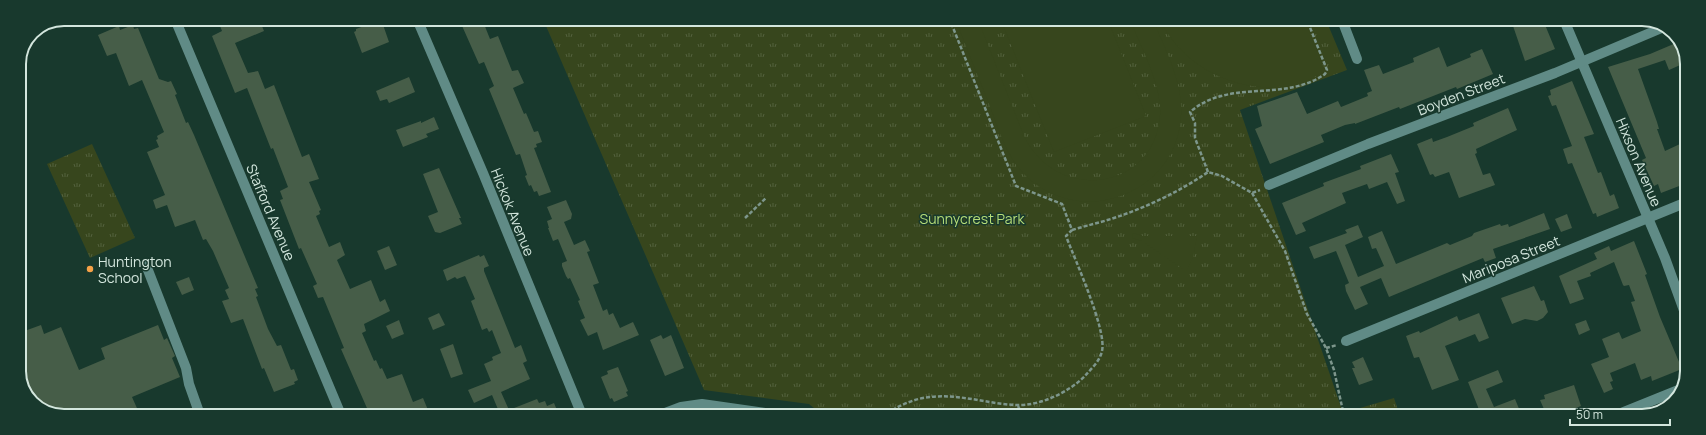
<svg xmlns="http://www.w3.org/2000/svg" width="1706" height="435" viewBox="0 0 1706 435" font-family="Manrope,sans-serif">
<defs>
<pattern id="park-tufts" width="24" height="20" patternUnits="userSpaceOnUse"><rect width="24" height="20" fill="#37461d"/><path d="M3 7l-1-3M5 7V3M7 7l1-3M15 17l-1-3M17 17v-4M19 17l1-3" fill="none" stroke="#53613d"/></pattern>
</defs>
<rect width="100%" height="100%" fill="#18392d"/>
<g fill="url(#park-tufts)">
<path d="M543,19L1326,20L1347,70L1240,110L1343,413L1394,398L1400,416H824L809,404L704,390Z"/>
<path d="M92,144L135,238L90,258L47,164Z"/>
</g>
<g fill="#37461d">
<path d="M956,20H978L1024,136C1057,204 1155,191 1160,115C1162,85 1141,47 1130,20H1153C1165,49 1183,82 1181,115C1178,193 1082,230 1026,176C1006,157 998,127 988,101C977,74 966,47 956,20Z"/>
<path d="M1001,20H1108L1146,116L1054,152Z"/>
<path d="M1160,20H1305L1325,71C1316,75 1307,82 1298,85C1292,87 1283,86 1277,87C1228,90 1181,63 1160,20Z"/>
<path d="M1133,233L1143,236H1197L1193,258L1186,271L1142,241L1132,238Z"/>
</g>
<g fill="#465d48">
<path d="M234,19H259L264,31L235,43L248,73L258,71L265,89L274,85L302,157L309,154L319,179L309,182L321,210L319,211L320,214L316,216L329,247L340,242L345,255L337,260L350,289L371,280L380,302L385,299L390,311L364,324L366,331L362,333L374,361L376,360L380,369L382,368L387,379L402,374L413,402L423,398L428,410L417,415H370L341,349L344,348L323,297L318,298L313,286L317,284L301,248L299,249L280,200L283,199L280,191L288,187L273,148L271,149L247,88L235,93L212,36L222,31L220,26Z"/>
<path d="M361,19H381L389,42L362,53L354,32L356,31V29L364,26Z"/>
<path d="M459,19H482L490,39L498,36L512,71L518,70L524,83L513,88L524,114L526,113L534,132L538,131L542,142L536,144L537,147L534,148L551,192L539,196L537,191L534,192L531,185L529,186L525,176L527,175L520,154L516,155L489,89L494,86L484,62L479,64Z"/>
<path d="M1521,20H1543L1555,49L1525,61L1512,23Z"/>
<path d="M133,25L134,29L138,28L159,79L168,82L171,81L177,94L175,95L186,123L188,122L194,135L258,288L255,289L258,296L256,297L268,329L277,346L281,345L291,370L294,369L298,380L294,382L295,384L274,392L264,368L262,369L243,319L231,323L222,301L229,299L225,290L229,288L213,251L206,239L203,240L195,220L175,227L167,205L156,209L153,200L165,195L147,152L159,147L156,140L158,139L157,136L164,132L142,80L129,86L116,53L107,56L98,35L119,26L120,30Z"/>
<path d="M1676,43L1677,47L1681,46L1687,62L1669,70L1665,60L1638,69L1657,122L1659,129H1657L1665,151L1680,144L1683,150L1687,149V183L1661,193L1658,184L1654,186L1642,160L1646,158L1608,67L1650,54Z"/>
<path d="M1439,47L1447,67L1471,57L1470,54L1482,49L1493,74L1457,89L1456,87L1400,109L1399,107L1355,124V123L1345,125L1321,135L1324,142L1270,164L1255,129L1262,126L1257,106L1297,92L1307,114L1338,101L1341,107L1368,96L1367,93L1372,91L1364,70L1379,65L1383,74L1414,62L1413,58Z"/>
<path d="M409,77L415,92L389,103L387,99L380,101L376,91Z"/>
<path d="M1572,81L1594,134L1584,137L1598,173L1601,172L1610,196L1614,194L1619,208L1597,217L1596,213L1593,214L1572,163L1568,164L1563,149L1572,146L1556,105L1552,106L1548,96L1551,95L1550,90Z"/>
<path d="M1508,108L1517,130L1476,149L1477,153L1475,154L1483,175L1490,173L1495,185L1459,198L1449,172L1435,177L1433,174L1430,175L1417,144L1432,138L1433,142L1447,137L1474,126L1473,123Z"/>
<path d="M434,117L439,129L426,134L428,137L403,147L396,130L421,121V123Z"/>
<path d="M1391,154L1399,172L1395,173L1405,201L1397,204L1387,182L1369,189L1367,184L1342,193L1346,203L1302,223L1306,231L1296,235L1282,203L1324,186L1323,183L1361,169L1360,166Z"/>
<path d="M439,168L461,218H459L462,224L440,233L435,232L428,216L438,212L423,174Z"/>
<path d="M566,200L572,214L571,219L564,222L574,245L585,240L590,251L587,252L599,283L593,285L603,311L607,309L609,315L613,313L620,328L633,322L639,335L603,350L597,332L588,336L580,320L585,318L578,301L580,300L570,278L568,279L566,276L562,266V263L567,261L558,239L553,241L548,228H549L547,221L552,219L547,207Z"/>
<path d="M1544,213L1550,229L1493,249L1496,258L1485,262L1483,258L1389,297L1381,278L1360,287L1368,304L1355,310L1346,291L1345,285L1349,283L1336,251L1314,259L1309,247L1347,233L1345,230L1358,225L1363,237L1345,245L1358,277L1384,266L1376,248L1372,249L1368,237L1382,231L1396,264L1447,243L1450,245L1472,236L1474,233L1500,224L1501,226L1508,224L1509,227Z"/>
<path d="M1567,214L1572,228L1561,232L1555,219Z"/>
<path d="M1634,241L1647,274L1645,275L1660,317L1682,369L1652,381L1651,376L1641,380L1635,363L1610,373L1613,381L1610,382L1613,389L1604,393L1591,364L1609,357L1602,339L1619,332L1622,339L1641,331L1631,302L1635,301L1629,285L1624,286L1623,285L1614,262L1590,273L1591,276L1577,281L1584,299L1570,304L1559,276L1597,259L1594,253L1609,246L1611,251Z"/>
<path d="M389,246L397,265L385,270L377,251Z"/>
<path d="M479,255L480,257L484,255L489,266L484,268V271L515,348L521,345L527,361L523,363L530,379L501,392L509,410L537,399L539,403L545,401L547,406L554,403L559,415H498L500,414L492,395L474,403L468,390L491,381L484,364L493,360L492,357L501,353L492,330L489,332L487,328L482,330L471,301L475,299L466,278L465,276L457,279L455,277L447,281L443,270Z"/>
<path d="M189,277L194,290L182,295L176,282Z"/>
<path d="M1534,286L1541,301L1544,300L1548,312L1543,318L1537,321L1525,319L1512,324L1501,298Z"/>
<path d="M439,313L445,325L433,330L428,318Z"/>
<path d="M1479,313L1489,338L1479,342L1475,334L1445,346L1459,380L1432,390L1419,357L1414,358L1406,336L1419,331L1420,333L1457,316L1459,321Z"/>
<path d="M399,320L404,334L392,339L386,326Z"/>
<path d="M1586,320L1590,330L1579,335L1575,324Z"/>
<path d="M41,325L44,334L61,327L79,370L105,359L101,348L158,325L164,340L167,338L175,356L172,358L180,377L132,397L140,415H55L30,401L19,376V333Z"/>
<path d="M661,335L663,339L671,335L684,368L665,376L650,340Z"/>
<path d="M453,344L463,374L451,378L440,349Z"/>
<path d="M1363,357L1373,380L1359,385L1352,368H1355L1352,362Z"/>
<path d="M618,367L628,391L626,392L628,396L614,402L612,398L610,399L601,377L608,374L607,371Z"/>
<path d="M1498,370L1503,382L1486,389L1494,407L1515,399L1522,416H1473V414L1480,412L1468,382Z"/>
<path d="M1574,385L1581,406L1556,416H1547L1540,400L1545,399L1544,395Z"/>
</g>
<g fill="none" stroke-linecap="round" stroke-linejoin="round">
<g stroke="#7d968c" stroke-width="2.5" stroke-dasharray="4 2" stroke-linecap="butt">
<path d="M1208,172L1195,138V123L1190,112C1229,78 1284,103 1325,74L1327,70L1307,20"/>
<path d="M1252,193L1285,251L1307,314L1326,348L1334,370L1344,416"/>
<path d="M745,218L766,198"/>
<path d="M1072,230C1085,226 1098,223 1111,219C1145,208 1179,192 1208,172L1222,176L1252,193L1260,190"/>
<path d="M1326,348L1337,345"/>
<path d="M1018,406L1023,416"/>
<path d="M882,416C895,408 908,401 923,398C957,392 985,404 1017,405C1040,406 1069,392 1085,376C1091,369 1100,361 1102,351C1107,330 1075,260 1066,236L1072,230L1062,204L1016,186L950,20"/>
</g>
<g stroke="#608b86" stroke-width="10">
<path d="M175,19L341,415"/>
<path d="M417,19L483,173L582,415"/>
<path d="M1342,20L1357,59"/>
<path d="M1564,20L1665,258L1686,316"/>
<path d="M1269,185L1368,144L1555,73L1664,27"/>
<path d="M146,265L186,368L189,384L200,415"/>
<path d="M1346,341L1687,202"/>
<path d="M660,415L681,407L702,404L787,416"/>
<path d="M1614,416L1681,389"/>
</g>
</g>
<circle fill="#f6a248" stroke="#18392d" stroke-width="1.5" cx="90" cy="269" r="4"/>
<g text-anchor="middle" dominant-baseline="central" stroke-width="3" stroke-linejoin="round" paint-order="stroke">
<g font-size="14" fill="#d3e6dd" stroke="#18392d">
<text transform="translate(1461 94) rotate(-21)">Boyden Street</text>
<text transform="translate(1639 162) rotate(67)">Hixson Avenue</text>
<text transform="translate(271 212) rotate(67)">Stafford Avenue</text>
<text transform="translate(513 212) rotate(68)">Hickok Avenue</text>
<text transform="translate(1511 259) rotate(-22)">Mariposa Street</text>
</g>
<g font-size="14" fill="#b6dc77" stroke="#18392d">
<text x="972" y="218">Sunnycrest Park</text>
</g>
<g font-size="14" fill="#d3e6dd" stroke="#18392d" text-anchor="start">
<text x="98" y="261">Huntington<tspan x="98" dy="16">School</tspan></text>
</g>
</g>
<path d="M0 0H1706V435H0ZM64 26H1642A38 38 0 0 1 1680 64V371A38 38 0 0 1 1642 409H64A38 38 0 0 1 26 371V64A38 38 0 0 1 64 26Z" fill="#18392d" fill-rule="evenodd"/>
<path fill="none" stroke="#d3e6dd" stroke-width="2" d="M64 26H1642A38 38 0 0 1 1680 64V371A38 38 0 0 1 1642 409H64A38 38 0 0 1 26 371V64A38 38 0 0 1 64 26Z"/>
<path d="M1570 419v6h100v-6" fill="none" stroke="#d3e6dd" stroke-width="2"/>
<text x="1576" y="419" font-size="12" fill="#d3e6dd" stroke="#18392d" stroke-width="3" paint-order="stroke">50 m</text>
</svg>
